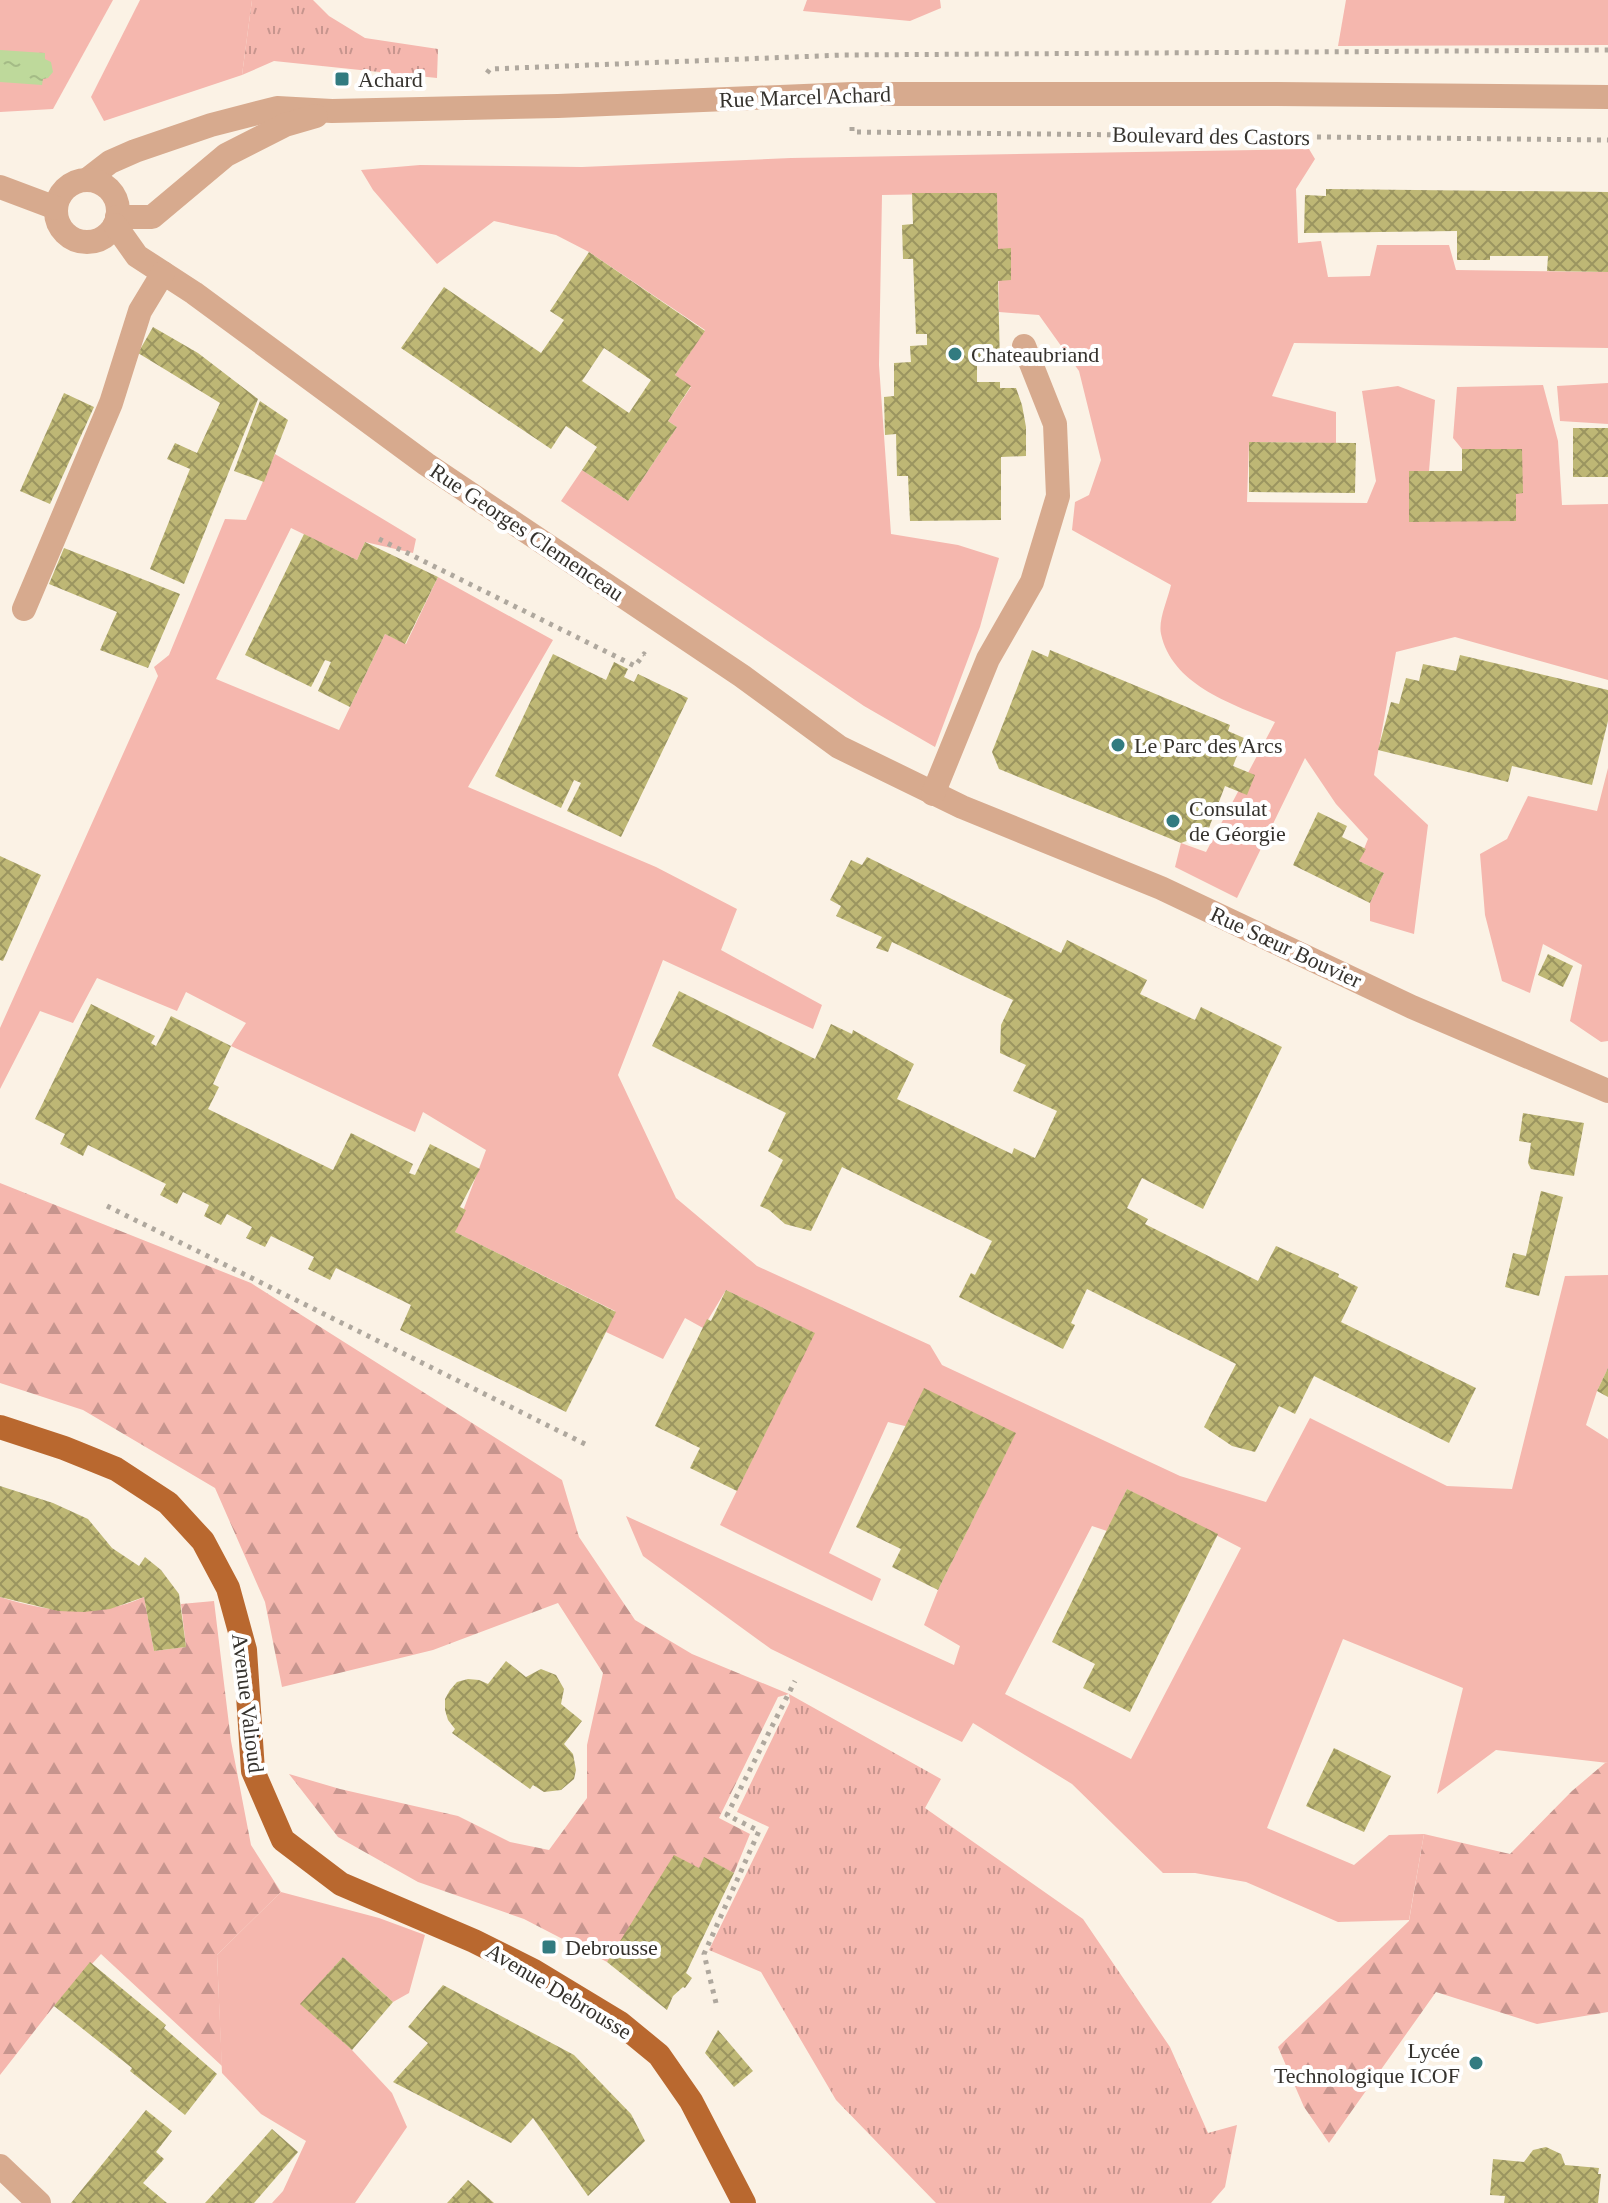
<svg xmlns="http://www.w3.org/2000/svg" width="1608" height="2203" viewBox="0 0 1608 2203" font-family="Georgia,serif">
<defs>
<pattern id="grass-tufts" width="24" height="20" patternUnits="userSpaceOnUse" patternTransform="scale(2)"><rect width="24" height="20" fill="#f5b7ae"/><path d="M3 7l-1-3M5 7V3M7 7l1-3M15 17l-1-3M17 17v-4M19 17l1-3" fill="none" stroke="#c7958e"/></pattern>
<pattern id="forest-firs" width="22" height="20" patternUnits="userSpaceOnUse" patternTransform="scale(2)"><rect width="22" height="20" fill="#f5b7ae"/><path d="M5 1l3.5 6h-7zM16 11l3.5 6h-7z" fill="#c7958e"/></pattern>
<pattern id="water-ripples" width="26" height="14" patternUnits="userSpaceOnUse" patternTransform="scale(2)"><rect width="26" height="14" fill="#bed99b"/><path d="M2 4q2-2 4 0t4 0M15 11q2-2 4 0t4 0" fill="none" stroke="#a4bb86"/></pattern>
<pattern id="building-cross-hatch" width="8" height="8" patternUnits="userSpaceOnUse" patternTransform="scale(2)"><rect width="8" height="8" fill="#beb775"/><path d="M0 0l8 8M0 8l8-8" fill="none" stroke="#9b9560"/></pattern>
</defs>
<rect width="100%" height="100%" fill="#fbf2e5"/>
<g fill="url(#grass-tufts)">
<path d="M252,0H313L329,16L365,38L438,49L437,78L274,61L242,75Z"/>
<path d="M789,1694L941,1779L925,1808L1083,1919L1170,2047L1208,2133L1237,2125L1225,2187L1211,2203H936L836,2100L761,1972L709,1950L769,1827L737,1812L790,1702Z"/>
</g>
<g fill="url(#forest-firs)">
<path d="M0,1183L251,1283L562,1480L579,1537L635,1620L692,1654L789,1694L778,1697L719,1818L750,1834L734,1873L704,1858L699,1868L607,1962L524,1919L418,1882L338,1837L289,1774L340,1789L458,1816L510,1842L549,1850L587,1798V1745L603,1673L558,1603L433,1650L282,1687L265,1602L215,1488L83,1410L0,1383Z"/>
<path d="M0,1597C48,1612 96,1619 144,1597L154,1651L186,1647L181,1604L214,1601L231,1741L251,1845L281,1892L217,1955L222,2066L101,1954L54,2006L0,2075Z"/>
<path d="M1605,1763H1608V2012L1537,2024L1436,1992L1329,2143L1304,2107L1278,2047L1409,1921L1424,1834L1510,1854L1572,1791Z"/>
</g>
<g fill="#f5b7ae" fill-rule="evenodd">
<path d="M0,0H113L53,109L0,112Z"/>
<path d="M140,0H252L242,75L104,121L91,97Z"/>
<path d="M807,0H940L941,8L910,21L803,11Z"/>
<path d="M1346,0H1608V45L1338,46Z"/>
<path d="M1309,149L1315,159L1296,189L1298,243L1321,241L1328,277L1370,276L1377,245H1449L1456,270L1608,272V348L1294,343L1272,396L1336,412V443L1249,442L1247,502L1367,503L1376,481L1362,391L1398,386L1435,400L1429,471L1522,493V449H1462L1453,438L1457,387L1543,385L1558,441L1562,505L1608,504V680L1455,637L1396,652L1374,775L1428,825L1414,934L1370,921V903L1384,873L1359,861L1368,839L1336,804L1305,758L1237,898L1175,867L1181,843L1206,852L1275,722C1232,704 1172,685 1161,634C1158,620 1168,599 1171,585L1072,530L1075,502L1089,495L1101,460L1079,371L1039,315L999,312L997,193L882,195L879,365L891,534L958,545L999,558L980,627L935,747L864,706L561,501L582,470L628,501L677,427L668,421L691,387L675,375L705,330L589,252L556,235L494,221L437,264L373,190L361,170L420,165L582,167L791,158Z"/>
<path d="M1608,383V424L1560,421L1557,386Z"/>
<path d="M275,454L416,539L413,553L365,542L357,560L291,528L216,679L339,730L385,634L406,644L438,577L553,640L468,787L656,867L737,909L721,950L822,1005L813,1029L663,960L618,1075L676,1198L757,1266L930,1345L942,1365L1180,1476L1266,1502L1310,1418L1447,1486L1512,1489L1565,1276L1608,1275V1368L1597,1391L1586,1425L1608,1439V1763L1496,1750L1437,1794L1463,1688L1343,1639L1267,1828L1354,1865L1389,1835L1424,1834L1409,1920L1338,1922L1246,1882L1195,1873H1163L1072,1784L973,1723L962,1742L771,1649L643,1556L626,1516L954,1665L960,1646L924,1625L938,1590L1015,1434L905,1426L888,1422L829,1553L881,1579L872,1601L720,1525L814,1333L726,1290L703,1328L685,1318L663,1359L606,1332L615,1311L455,1232L486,1150L423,1112L415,1132L231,1046L246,1023L186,992L177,1011L97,978L73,1023L40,1011L0,1089V1028L158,676L154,667L169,655L225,519L246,520ZM1127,1489L1241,1548L1131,1759L1005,1694L1092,1526L1107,1531Z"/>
<path d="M1608,768V1041L1601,1042L1570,1021L1582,965L1543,944L1530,993L1502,981L1485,915L1480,854L1507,839L1528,796L1597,811Z"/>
<path d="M281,1892L379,1918L425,1935L409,1993L393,2002L343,1957L301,2004L352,2050L392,2093L407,2127L355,2203H272L283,2191L306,2141L261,2114L222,2073L217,1955Z"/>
</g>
<path fill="url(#water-ripples)" d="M0,50L45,53V59L51,62L53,72L48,78L43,79L42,85L0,82Z"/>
<g fill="url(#building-cross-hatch)" fill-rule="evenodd">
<path d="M1326,189L1608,192V272L1547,271L1548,256H1490V260H1457V231L1304,233L1305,195L1326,196Z"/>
<path d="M912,193H997L998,249L1011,248V280L998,281L1000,364L977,363V382H1000V388H1016L1022,405L1026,427V456L1001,457V520L910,521L908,476H897L896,434L885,435L884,397L894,396V363L911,362L910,346L927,345V334H916L913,259H903L902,225L913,224Z"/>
<path d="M589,252L705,331L675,375L691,386L668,421L677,427L628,501L582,470L597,447L566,426L551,449L401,348L444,287L541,353L564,320L550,311ZM604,348L651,380L629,413L582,381Z"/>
<path d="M153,327L198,353L258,399L184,584L150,569L190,469L167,459L175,443L197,453L220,403L138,353Z"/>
<path d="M64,393L94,407L50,504L20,491Z"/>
<path d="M260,401L288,420L264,482L234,471Z"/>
<rect x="1573" y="428" width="35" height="49"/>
<path d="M1249,442L1356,443L1355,493L1249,492Z"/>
<path d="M1462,449H1522L1523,493L1516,494V521L1409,522V471H1462Z"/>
<path d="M304,534L357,560L365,542L438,577L405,644L385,634L350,707L318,691L331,662L325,660L311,687L245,655Z"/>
<path d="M64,548L180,594L148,668L100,650L117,612L49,584Z"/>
<path d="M1032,650L1048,657L1050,650L1230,725L1228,731L1244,738L1233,766L1255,775L1247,795L1225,786L1207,833L1181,843L999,769L992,752Z"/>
<path d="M553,654L606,680L614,662L628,669L624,677L634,682L638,674L688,698L621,837L567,811L581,783L574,780L561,808L495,776Z"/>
<path d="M1460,655L1608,690V721L1592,785L1512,766L1508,782L1378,750L1391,702L1399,704L1406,678L1419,681L1423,664L1456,671Z"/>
<path d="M1318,812L1347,826L1342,837L1366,849L1359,861L1384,873L1370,903L1293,865Z"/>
<path d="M0,856L41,875L3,961L0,960Z"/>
<path d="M867,857L1061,953L1067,940L1147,980L1140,994L1195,1020L1201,1007L1282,1047L1203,1209L1142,1178L1127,1208L1148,1219L1145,1224L1258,1281L1276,1246L1339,1274L1338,1277L1358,1287L1341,1322L1476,1388L1449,1443L1314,1376L1295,1414L1279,1406L1255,1452L1232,1446L1204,1427L1236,1364L1087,1289L1071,1323L1075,1325L1063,1349L959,1297L971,1273L975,1275L992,1241L842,1167L811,1231L785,1224L769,1210L760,1206L783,1160L768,1151L786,1113L652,1046L679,991L815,1059L831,1024L852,1034L853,1030L914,1064L897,1099L1012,1154L1014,1148L1035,1158L1057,1111L1013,1091L1026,1065L1000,1053L1001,1025L1013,1000L892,942L888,952L876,948L882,937L836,916L841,906L830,900L851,860L862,865Z"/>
<path d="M1548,954L1573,966L1563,987L1538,975Z"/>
<path d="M91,1004L155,1036L151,1043L156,1046L171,1016L231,1046L213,1084L219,1087L208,1109L333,1170L351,1133L413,1164L409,1173L415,1175L430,1144L480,1169L460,1207L466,1210L455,1232L616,1312L566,1412L400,1330L411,1305L336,1268L330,1280L308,1269L314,1257L271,1236L265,1247L246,1238L252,1227L227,1214L221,1225L204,1216L209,1205L183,1192L177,1204L160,1195L166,1184L88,1145L83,1156L60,1144L65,1134L35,1119Z"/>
<path d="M1523,1113L1584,1123L1574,1176L1531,1169L1528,1163L1531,1143L1519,1141Z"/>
<path d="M1541,1191L1563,1197L1539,1296L1505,1287L1513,1253L1526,1256Z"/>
<path d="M726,1290L815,1333L737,1491L690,1468L700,1448L655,1426L707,1319L711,1321Z"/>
<path d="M1608,1368V1397L1597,1391Z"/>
<path d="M924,1388L1016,1433L938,1590L892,1567L901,1549L856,1527Z"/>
<path d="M0,1486L53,1503L88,1519L112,1548L139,1566L145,1557L161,1570L179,1594L186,1647L154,1651L144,1597L110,1609L84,1612L58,1611L0,1597Z"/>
<path d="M1127,1489L1218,1534L1130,1712L1083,1688L1095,1664L1052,1642Z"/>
<path d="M506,1661L526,1677L541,1669L556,1675L564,1689L561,1704L582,1721L564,1744L573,1754L576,1770L574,1779L561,1790L544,1792L533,1785L530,1789L452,1733L455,1729L448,1720L445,1710V1699L450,1690L457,1682L468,1679L479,1680L488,1684Z"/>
<path d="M1334,1748L1391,1776L1364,1832L1306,1806Z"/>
<path d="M674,1855L699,1868L704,1857L734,1873L686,1973L692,1978L685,1988L683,1987L673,1996L667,2010L607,1962Z"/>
<path d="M343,1957L393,2002L352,2050L300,2004Z"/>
<path d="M90,1962L166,2025L164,2028L217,2074L185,2115L130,2071L132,2068L54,2006Z"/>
<path d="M443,1985L574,2055L631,2114L645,2141L588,2196L533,2118L511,2143L393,2082L428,2043L408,2027Z"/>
<path d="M718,2030L753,2071L734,2087L705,2053Z"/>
<path d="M146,2110L172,2131L156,2152L164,2159L143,2183L167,2203H71Z"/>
<path d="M272,2129L298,2152L254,2203H205Z"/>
<path d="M1546,2147L1561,2154L1565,2165L1599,2168L1598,2174H1601L1598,2203H1504L1505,2196L1490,2195L1493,2159L1524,2162L1533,2150Z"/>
<path d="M468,2180L494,2203H447Z"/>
</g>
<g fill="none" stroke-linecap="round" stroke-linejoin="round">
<g stroke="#afa89e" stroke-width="5" stroke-dasharray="4 6" stroke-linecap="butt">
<path d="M487,73L490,69L844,55L1608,50"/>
<path d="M852,127V132L1608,140"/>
<path d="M379,539L635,666L644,654L645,655"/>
<path d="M107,1206L589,1446"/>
<path d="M716,2003L704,1954L759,1831L727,1815L795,1681"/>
</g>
<g stroke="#d7aa8e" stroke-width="24">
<path d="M88,179L110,162L135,151L211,125L277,108L332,111L558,106L852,94H1277L1608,97"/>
<circle cx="87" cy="211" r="31"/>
<path d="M0,187L56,208"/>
<path d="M117,217H152L226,155L285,125L316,116"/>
<path d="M115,225L137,256L194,293L426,464L742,676L839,747L962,807L1161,888L1412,1007L1608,1091"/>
<path d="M24,609L111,403L140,311L163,273"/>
<path d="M933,794L988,659L1032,582L1058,496L1055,424L1024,346"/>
<path d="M0,2166L39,2203"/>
</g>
<path stroke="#b9682f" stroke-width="24" d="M0,1427L64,1448L116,1469L168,1503L203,1541L228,1588L245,1650L253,1771L283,1840L341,1884L474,1941L534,1971L620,2023L659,2055L691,2101L744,2203"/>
</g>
<g fill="#327b80" stroke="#fff" stroke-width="3">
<rect x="334" y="71" width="16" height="16" rx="4"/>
<circle cx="955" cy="354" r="8"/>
<circle cx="1118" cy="745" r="8"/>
<circle cx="1173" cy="821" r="8"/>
<rect x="541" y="1939" width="16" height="16" rx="4"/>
<circle cx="1476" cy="2063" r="8"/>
</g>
<g text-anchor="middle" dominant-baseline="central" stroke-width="8" stroke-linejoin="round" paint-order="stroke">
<g font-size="22" fill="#35322d" stroke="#fff" text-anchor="start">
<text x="358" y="79">Achard</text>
<text x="971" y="354">Chateaubriand</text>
<text x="1134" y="745">Le Parc des Arcs</text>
<text x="1189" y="808">Consulat<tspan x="1189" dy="25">de Géorgie</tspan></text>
<text x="565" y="1947">Debrousse</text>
<text x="1460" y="2050" text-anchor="end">Lycée<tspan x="1460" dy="25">Technologique ICOF</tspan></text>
</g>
<g font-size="22" fill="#35322d" stroke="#fff">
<text transform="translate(805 97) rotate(-2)">Rue Marcel Achard</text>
<text transform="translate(1211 136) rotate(1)">Boulevard des Castors</text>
<text transform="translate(527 532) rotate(34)">Rue Georges Clemenceau</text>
<text transform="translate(1286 947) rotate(25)">Rue Sœur Bouvier</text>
<text transform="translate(248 1703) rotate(83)">Avenue Valioud</text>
<text transform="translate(559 1991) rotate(31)">Avenue Debrousse</text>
</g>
</g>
</svg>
